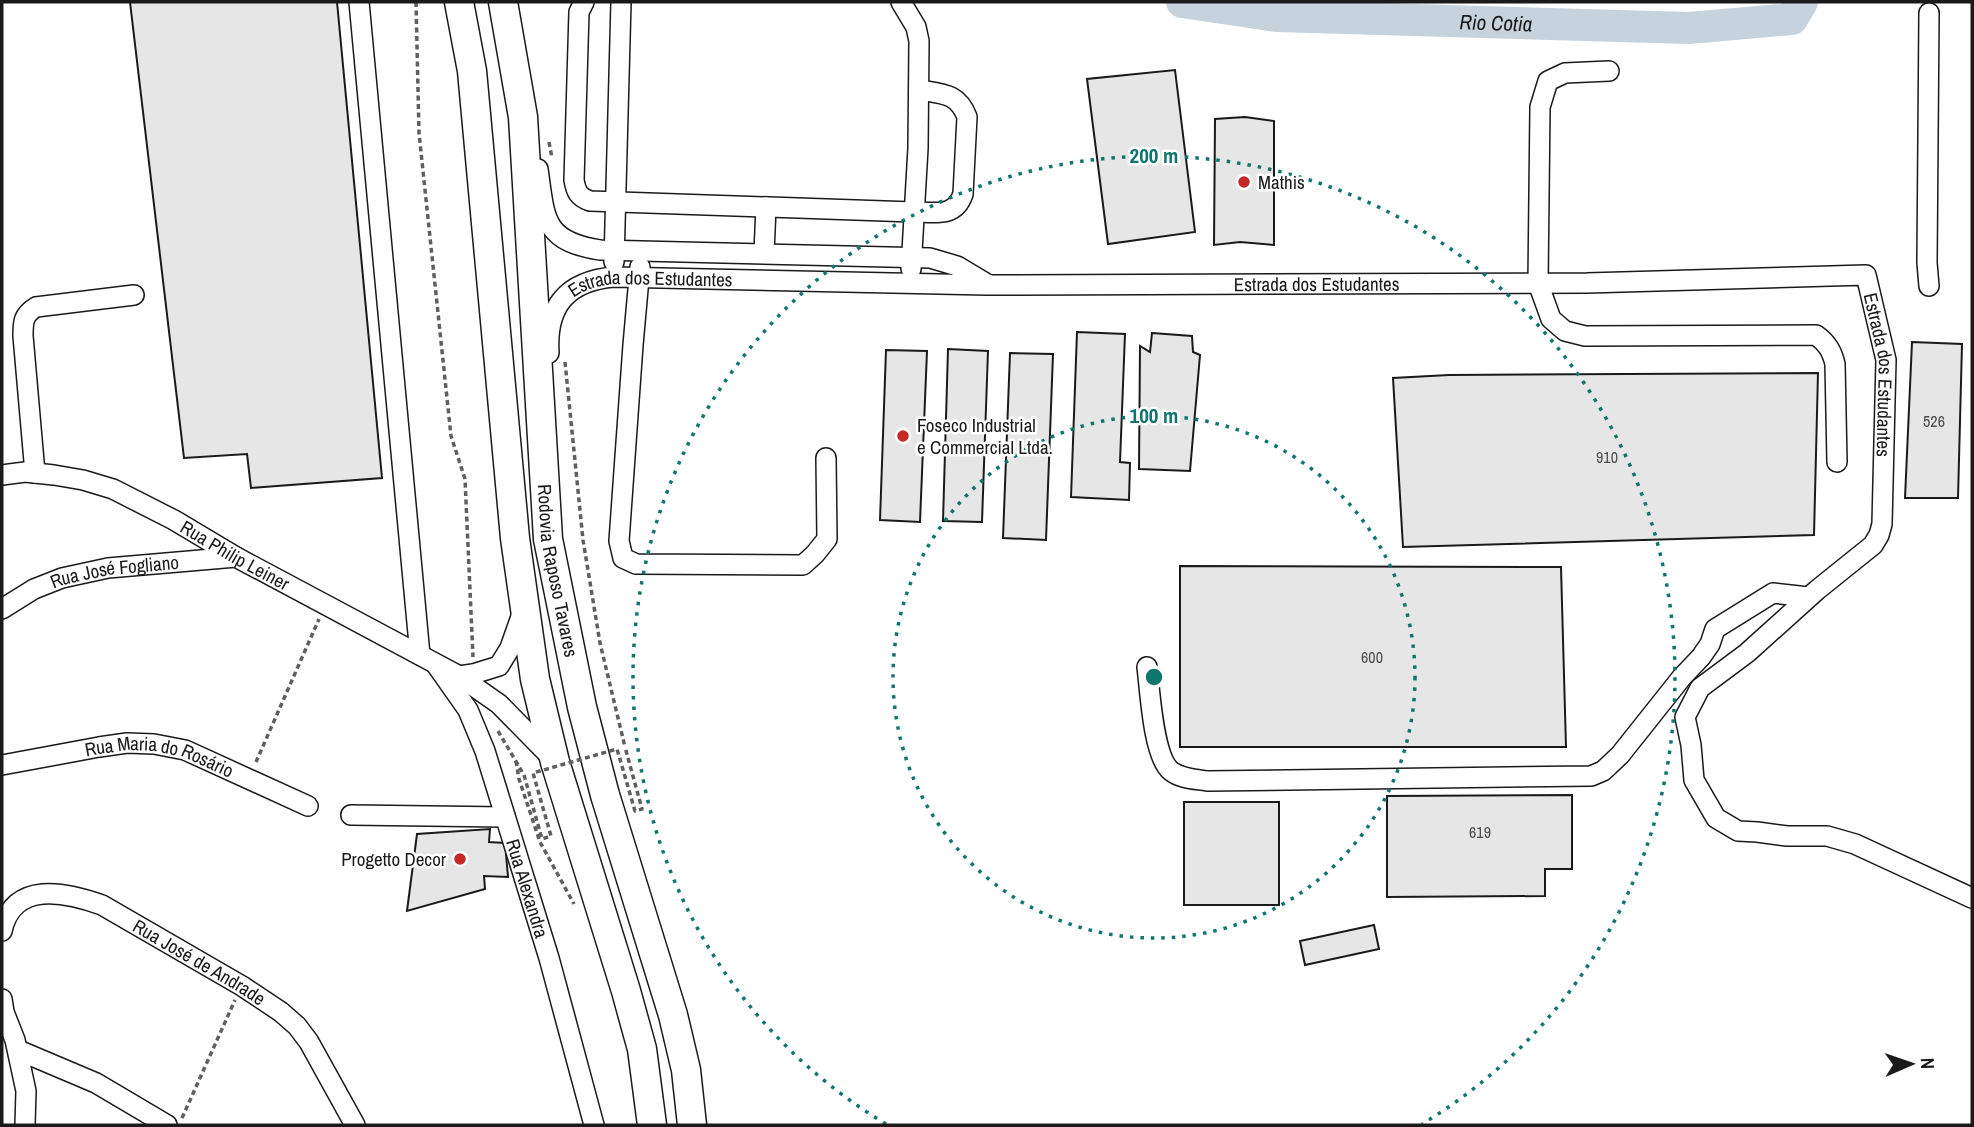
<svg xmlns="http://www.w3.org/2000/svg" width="1974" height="1127" viewBox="0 0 1974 1127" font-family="'Archivo Narrow',sans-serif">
<rect width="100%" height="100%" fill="#fff"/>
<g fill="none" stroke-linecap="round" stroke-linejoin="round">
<path stroke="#c6d2dc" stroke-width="32" id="s1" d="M1182,2L1276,16L1689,28L1792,19L1802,2"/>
</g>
<g fill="#e6e6e6" stroke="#1a1a1a" stroke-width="2">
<path d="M130,2H337L382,478L251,488L247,454L184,458Z"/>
<path d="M1175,70L1195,232L1108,244L1087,79Z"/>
<path d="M1245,117L1274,121V245L1240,242L1214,245L1215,119Z"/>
<path d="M1077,332L1125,334L1120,462L1130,463L1129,500L1071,497Z"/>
<path d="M1152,333L1192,336L1193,352L1200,355L1190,471L1139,469L1140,346L1150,352Z"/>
<path d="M1912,342L1962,344L1958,498H1905Z"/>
<path d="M948,349L988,351L982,522L943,521Z"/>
<path d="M886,350L927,351L920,522L880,520Z"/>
<path d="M1010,353L1053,354L1046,540L1003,538Z"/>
<path d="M1818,373L1814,535L1403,547L1393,378L1449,375Z"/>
<path d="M1180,566L1561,567L1566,747H1180Z"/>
<path d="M1572,795V869H1545V896L1387,897V796Z"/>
<rect x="1184" y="802" width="95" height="103"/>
<path d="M490,829L489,842L505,843L508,877L484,876L485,889L407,911L417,834Z"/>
<path d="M1374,925L1379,949L1305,965L1300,941Z"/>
</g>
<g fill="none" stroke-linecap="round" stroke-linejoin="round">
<g stroke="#1a1a1a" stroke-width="22">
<g id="minor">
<path d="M359,2L420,655"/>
<path d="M584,2L579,12L574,180C576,191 578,197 590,201L913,212C935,212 955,218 963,194L967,117C958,93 943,94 920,90"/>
<path d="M901,2L916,27L919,41L918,148L911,269"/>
<path d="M1929,13L1927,263L1929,286"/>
<path d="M1609,71L1565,73L1548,81L1540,107L1538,283L1551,319L1565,331L1585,336L1816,335C1827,343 1832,351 1835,364L1837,462"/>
<path d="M538,169C545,219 543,241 600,250L930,258L957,266L987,284"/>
<path d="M764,253L766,207"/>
<path d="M614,262L621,2"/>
<path d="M640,267L633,345L619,541L623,558L636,564L803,565L815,554L827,539L826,458"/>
<path id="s2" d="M549,353C546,306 567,281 614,277L987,285L1587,283L1866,275L1886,360L1882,524L1879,535L1873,545L1817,590L1747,653L1700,688L1685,717L1691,745L1694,780L1716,818L1738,831L1757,832L1787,836H1827L1855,844L1972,898"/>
<path d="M35,473L23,336C23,322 23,315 36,307L134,295"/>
<path id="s3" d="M2,475L25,472L54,475L83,480L113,489L174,520L236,557L459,676L499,704L553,759"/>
<path id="s4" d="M2,609L34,589L62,578L108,568L236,557"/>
<path id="s5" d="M437,666L468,710L485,751L549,958L594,1125"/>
<path d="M1147,667C1150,690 1153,757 1171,771C1181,779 1195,779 1207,781L1591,776L1603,771L1620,755L1682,677L1701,657L1710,644L1715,629L1773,593L1808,597"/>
<path d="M459,676L473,674L499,666L510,648L523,611"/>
<path id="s6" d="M2,765L99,747L127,743L154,744L185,750L308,806"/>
<path d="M351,815L505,817"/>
<path id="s7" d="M2,931C13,880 66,892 102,905L242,986L281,1012L297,1026L309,1042L355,1125"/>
<path d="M2,999L4,1012L15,1040L26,1091L25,1125"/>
<path d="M18,1050L96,1083L167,1125"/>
</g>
</g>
<g stroke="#1a1a1a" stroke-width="31">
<g id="highway">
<path d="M459,2L472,71L515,538L535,679L555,762L626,991L642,1049L652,1125"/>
<path id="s8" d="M503,2L523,117L548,539L582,707L605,795L673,1015L686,1070L692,1125"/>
</g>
</g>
<g stroke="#5f5f5f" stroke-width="3.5" stroke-dasharray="5 3.5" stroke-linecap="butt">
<path d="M416,2L419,133L451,436L465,479L473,657"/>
<path d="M549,142L552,158"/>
<path d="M565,362L583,540L600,643L625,747"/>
<path d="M498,731L524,775"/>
<path d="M516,761L519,779L540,842L574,904"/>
<path d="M256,762L319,619"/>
<path d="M182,1118L235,1000"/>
</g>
<use href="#minor" stroke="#fff" stroke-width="19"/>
<use href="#highway" stroke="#fff" stroke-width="28"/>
<path stroke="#5f5f5f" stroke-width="3.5" stroke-dasharray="5 3.5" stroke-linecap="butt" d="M524,775L542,839L551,836L533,773L617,749L635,811L642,809L625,747"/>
</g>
<g fill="none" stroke="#0f766e" stroke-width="3.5" stroke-dasharray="3.5 7">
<circle cx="1154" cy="677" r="261"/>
<path d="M886 1124A521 521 0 1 1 1422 1124"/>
</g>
<g fill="#c62828" stroke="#fff" stroke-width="2.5">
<circle cx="1244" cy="182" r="7"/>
<circle cx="903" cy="436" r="7"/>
<circle cx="460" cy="859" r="7"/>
</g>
<g text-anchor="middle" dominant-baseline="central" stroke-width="5" stroke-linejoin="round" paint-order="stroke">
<g font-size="16" fill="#4d4d4d">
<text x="1934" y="421">526</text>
<text x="1607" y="457">910</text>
<text x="1372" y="657">600</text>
<text x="1480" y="832">619</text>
</g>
<g font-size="19" fill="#1a1a1a" stroke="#fff" text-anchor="start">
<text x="1258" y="182">Mathis</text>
<text x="917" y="425">Foseco Industrial<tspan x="917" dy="22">e Commercial Ltda.</tspan></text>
<text x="446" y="859" text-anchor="end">Progetto Decor</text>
</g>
<g font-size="19" fill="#1a1a1a" stroke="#fff">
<text stroke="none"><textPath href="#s2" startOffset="817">Estrada dos Estudantes</textPath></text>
<text stroke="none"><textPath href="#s2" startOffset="150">Estrada dos Estudantes</textPath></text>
<text stroke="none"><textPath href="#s2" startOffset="1468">Estrada dos Estudantes</textPath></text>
<text stroke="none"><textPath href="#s3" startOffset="252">Rua Philip Leiner</textPath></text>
<text stroke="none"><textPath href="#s8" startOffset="572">Rodovia Raposo Tavares</textPath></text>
<text stroke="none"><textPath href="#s4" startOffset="121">Rua José Fogliano</textPath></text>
<text stroke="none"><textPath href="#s6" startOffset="161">Rua Maria do Rosário</textPath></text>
<text stroke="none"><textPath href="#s5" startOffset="242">Rua Alexandra</textPath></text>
<text stroke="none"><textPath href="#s7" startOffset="233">Rua José de Andrade</textPath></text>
</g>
<g font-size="21" font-style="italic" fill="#1a1a1a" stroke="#fff">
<text stroke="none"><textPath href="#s1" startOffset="315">Rio Cotia</textPath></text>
</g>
</g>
<circle cx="1154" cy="677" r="10" fill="#0f766e" stroke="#fff" stroke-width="3.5"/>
<g font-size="21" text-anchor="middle" font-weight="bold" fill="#0f766e" stroke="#fff" stroke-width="5" stroke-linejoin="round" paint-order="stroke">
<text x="1154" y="163">200 m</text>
<text x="1154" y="423">100 m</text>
</g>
<rect width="1974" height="1127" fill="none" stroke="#1a1a1a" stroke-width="7"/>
<g transform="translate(1911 1064) rotate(88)" stroke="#ffffff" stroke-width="5" paint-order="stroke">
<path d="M0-5L12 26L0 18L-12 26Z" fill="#1a1a1a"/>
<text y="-10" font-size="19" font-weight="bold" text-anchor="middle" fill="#1a1a1a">N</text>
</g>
</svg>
